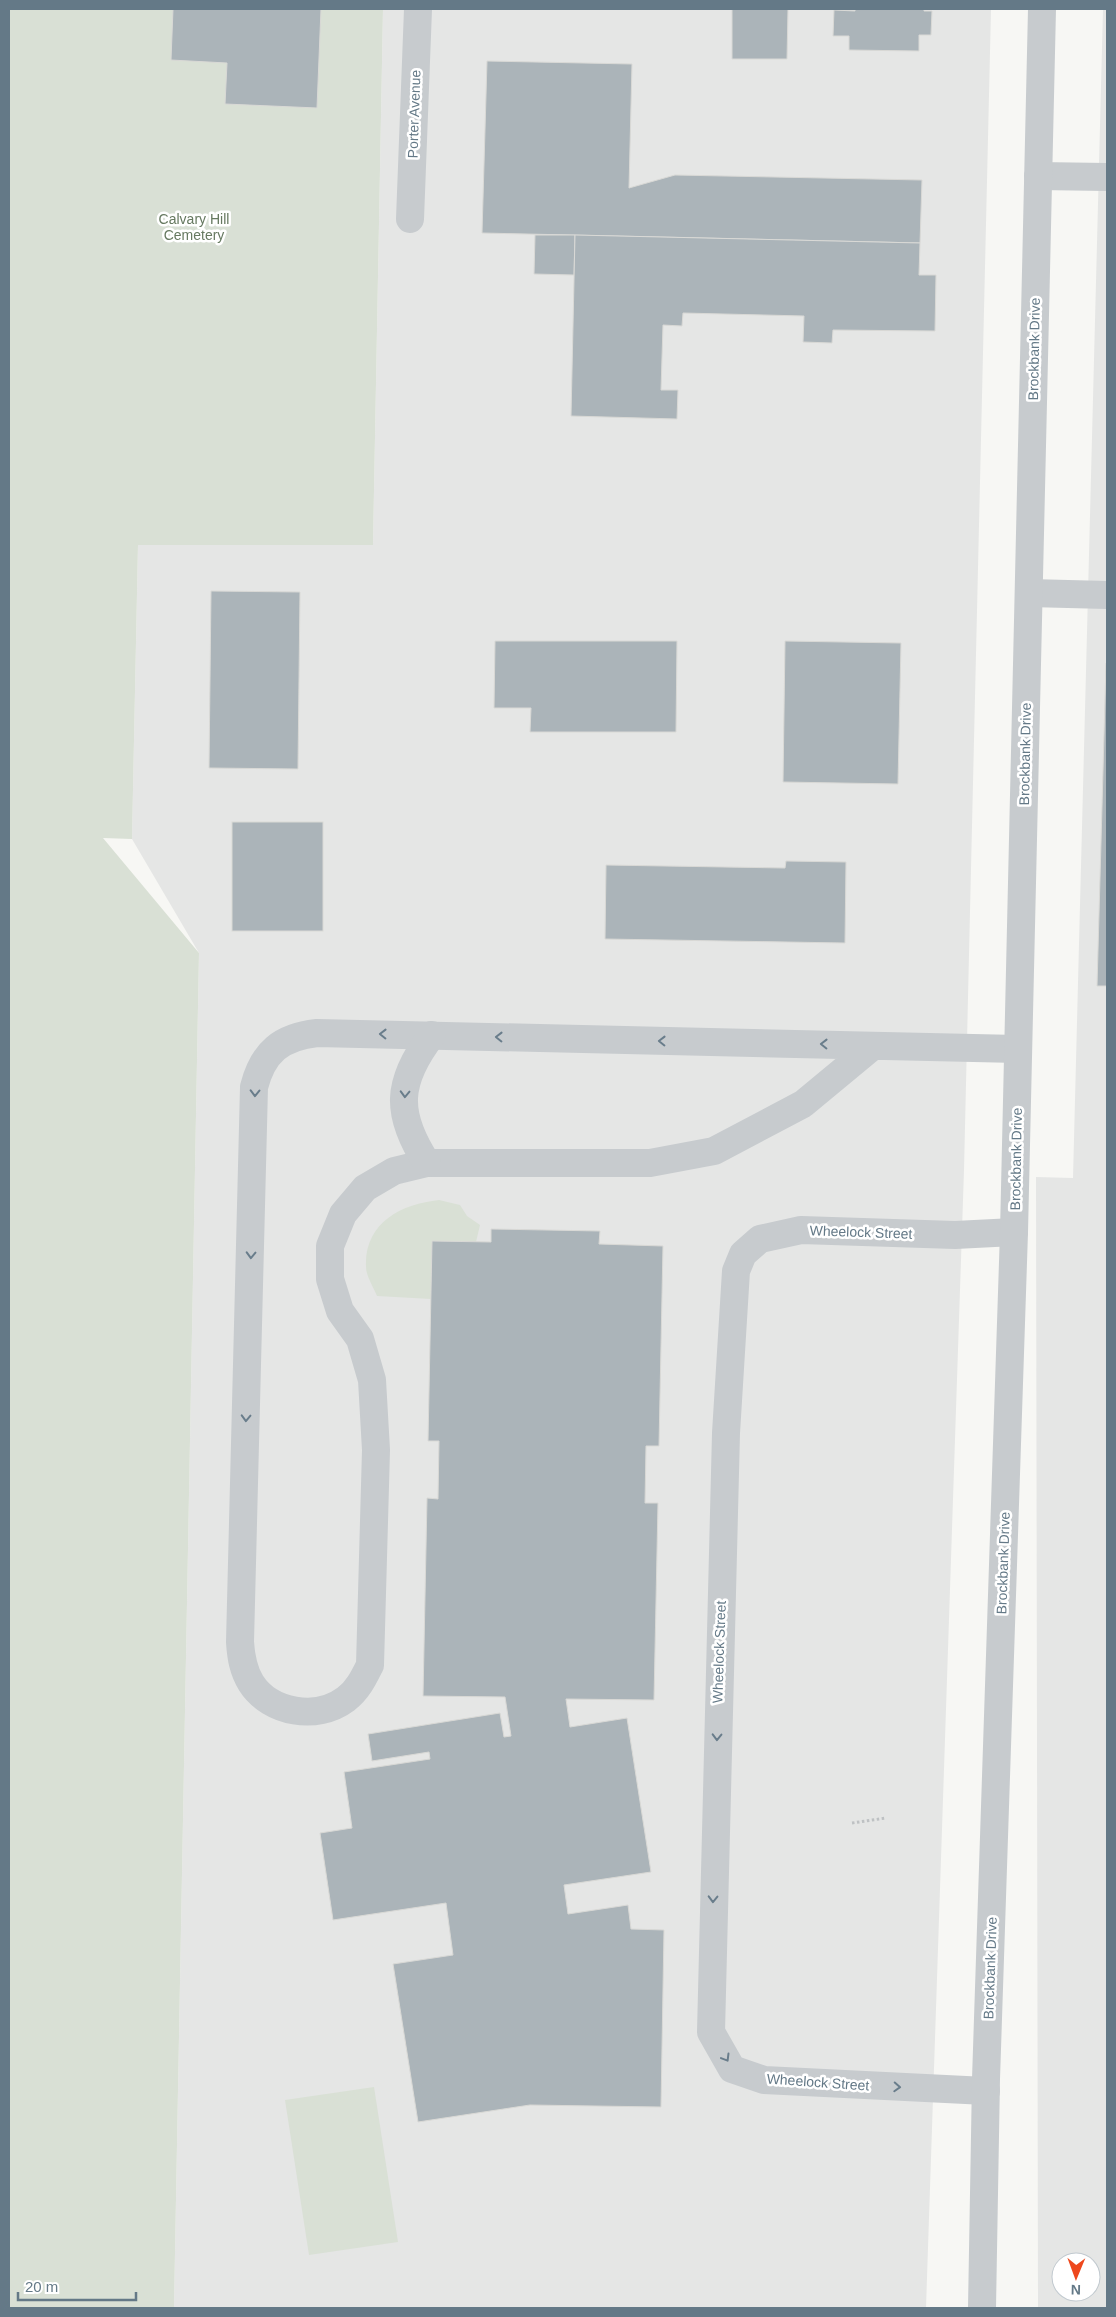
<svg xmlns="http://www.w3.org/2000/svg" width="1116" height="2317" viewBox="0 0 1116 2317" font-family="Helvetica,sans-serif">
<rect width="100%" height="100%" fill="#f7f7f4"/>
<g fill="#e5e6e5" fill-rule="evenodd">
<path d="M383,9H991L964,1170L926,2308H174L199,953L132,839L138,545H373Z"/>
<path d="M1103,9H1107V2308H1038L1036,1177L1073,1178ZM1061,2262H1091V2292H1061Z"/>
</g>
<g fill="#d9e0d5">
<path d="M9,9H383L373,545H138L132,839L103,838L199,953L174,2308H9Z"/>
<path d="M439,1200L460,1205L467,1216L480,1225L476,1242L432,1241L431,1299L377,1296C374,1288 366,1276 366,1267C364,1223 401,1204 439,1200Z"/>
<path d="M374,2087L398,2242L309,2255L285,2100Z"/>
</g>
<g fill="#abb4b9" stroke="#d9d9d6">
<path d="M173,9H321L317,108L225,104L227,63L171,60Z"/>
<path d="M732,9H788L787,59H732Z"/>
<path d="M855,9H924V11H932L931,35H919V51L849,50V36H833L834,10L855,11Z"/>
<path d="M487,61L632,64L629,188L675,175L922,180L920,243L482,233Z"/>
<path d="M535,235H575L574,275L534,274Z"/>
<path d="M575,235L920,243L919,275H936L935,331L833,330L832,343L803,342L804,316L683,313L682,326L663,325L661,390H678L677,419L571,416Z"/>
<path d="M211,591L300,592L298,769L209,768Z"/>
<path d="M495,641H677L676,732H530L531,708H494Z"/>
<path d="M785,641L901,643L898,784L783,782Z"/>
<path d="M1106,663H1107V986H1097Z"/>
<rect x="232" y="822" width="91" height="109"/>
<path d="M786,861L846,862L845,943L605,939L606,865L785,868Z"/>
<path d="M491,1229L600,1231L599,1244L663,1246L659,1446H646L645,1503H658L654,1700L566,1699L570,1727L627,1718L651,1872L564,1885L568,1914L628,1905L631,1929L664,1930L661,2107L530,2105L418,2122L393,1964L453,1955L446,1903L333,1920L320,1833L352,1828L344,1772L430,1759L429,1752L372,1761L368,1734L500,1713L504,1737L511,1736L505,1697L423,1696L427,1498L438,1499L439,1441H428L432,1241L491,1242Z"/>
</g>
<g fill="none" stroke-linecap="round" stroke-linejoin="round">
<path stroke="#bec1c3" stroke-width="3" stroke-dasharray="2.5 2.5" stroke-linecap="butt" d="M852,1823L886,1818"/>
<g stroke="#c7cbce" stroke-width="28">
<path d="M1038,176L1107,177"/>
<path d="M410,219L418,9"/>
<path d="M1029,593L1107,595"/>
<path d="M873,1046L803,1104L714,1151L650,1163H427L394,1171L365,1188L343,1214L330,1246V1279L340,1311L360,1339L372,1380L376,1450L370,1665C364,1677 358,1690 346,1699C317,1721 270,1713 251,1683C243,1670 241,1657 240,1642L254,1087C263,1052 281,1037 317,1033L1018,1049"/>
<path d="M427,1163C395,1114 396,1082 432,1035"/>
<path d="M986,2091L764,2080L732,2069L711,2032L726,1433L736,1271L743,1254L760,1239L801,1230L955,1235L1014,1232"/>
<path d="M982,2308L986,2079L1014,1232L1042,9"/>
</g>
</g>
<defs><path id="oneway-chevron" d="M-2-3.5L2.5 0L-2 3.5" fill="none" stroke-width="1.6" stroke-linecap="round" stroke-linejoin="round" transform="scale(1.25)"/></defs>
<g stroke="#697d8b">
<use href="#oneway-chevron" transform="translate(383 1034) rotate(-179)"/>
<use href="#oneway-chevron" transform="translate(499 1037) rotate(-179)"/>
<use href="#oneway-chevron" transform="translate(662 1041) rotate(-179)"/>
<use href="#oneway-chevron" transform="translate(824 1044) rotate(-179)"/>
<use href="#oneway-chevron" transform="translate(255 1093) rotate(91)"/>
<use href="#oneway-chevron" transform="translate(405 1094) rotate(92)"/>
<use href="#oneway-chevron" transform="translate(251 1255) rotate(92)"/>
<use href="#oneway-chevron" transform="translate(246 1418) rotate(92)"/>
<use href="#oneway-chevron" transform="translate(717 1737) rotate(91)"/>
<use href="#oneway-chevron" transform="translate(713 1899) rotate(91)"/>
<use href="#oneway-chevron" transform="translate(726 2058) rotate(59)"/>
<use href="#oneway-chevron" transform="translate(897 2087) rotate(3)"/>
</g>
<g text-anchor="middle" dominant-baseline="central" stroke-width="5" stroke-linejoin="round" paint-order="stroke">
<g font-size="14" fill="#647987" stroke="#fff">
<text transform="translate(414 114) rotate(-88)">Porter Avenue</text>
<text transform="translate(1034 349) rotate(-89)">Brockbank Drive</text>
<text transform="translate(1025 754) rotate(-89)">Brockbank Drive</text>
<text transform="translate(1016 1159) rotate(-89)">Brockbank Drive</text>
<text transform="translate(861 1232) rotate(2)">Wheelock Street</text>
<text transform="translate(1003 1563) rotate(-88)">Brockbank Drive</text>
<text transform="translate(719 1652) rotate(-88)">Wheelock Street</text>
<text transform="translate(990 1968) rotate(-88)">Brockbank Drive</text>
<text transform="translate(818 2082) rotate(4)">Wheelock Street</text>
</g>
<g font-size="14" fill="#667960" stroke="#fff">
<text x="194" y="219">Calvary Hill<tspan x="194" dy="16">Cemetery</tspan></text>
</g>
</g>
<rect width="1116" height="2317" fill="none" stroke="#647987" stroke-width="20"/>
<g transform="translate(1076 2277) rotate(181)"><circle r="24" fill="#ffffff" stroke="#c1c9cf"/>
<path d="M0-4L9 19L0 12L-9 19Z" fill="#ee481d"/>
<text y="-8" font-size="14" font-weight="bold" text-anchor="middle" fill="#647987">N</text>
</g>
<path d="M18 2292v8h118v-8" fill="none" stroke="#647987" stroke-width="2.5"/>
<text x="25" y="2292" font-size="15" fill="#647987" stroke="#ffffff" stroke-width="4" paint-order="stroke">20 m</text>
</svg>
